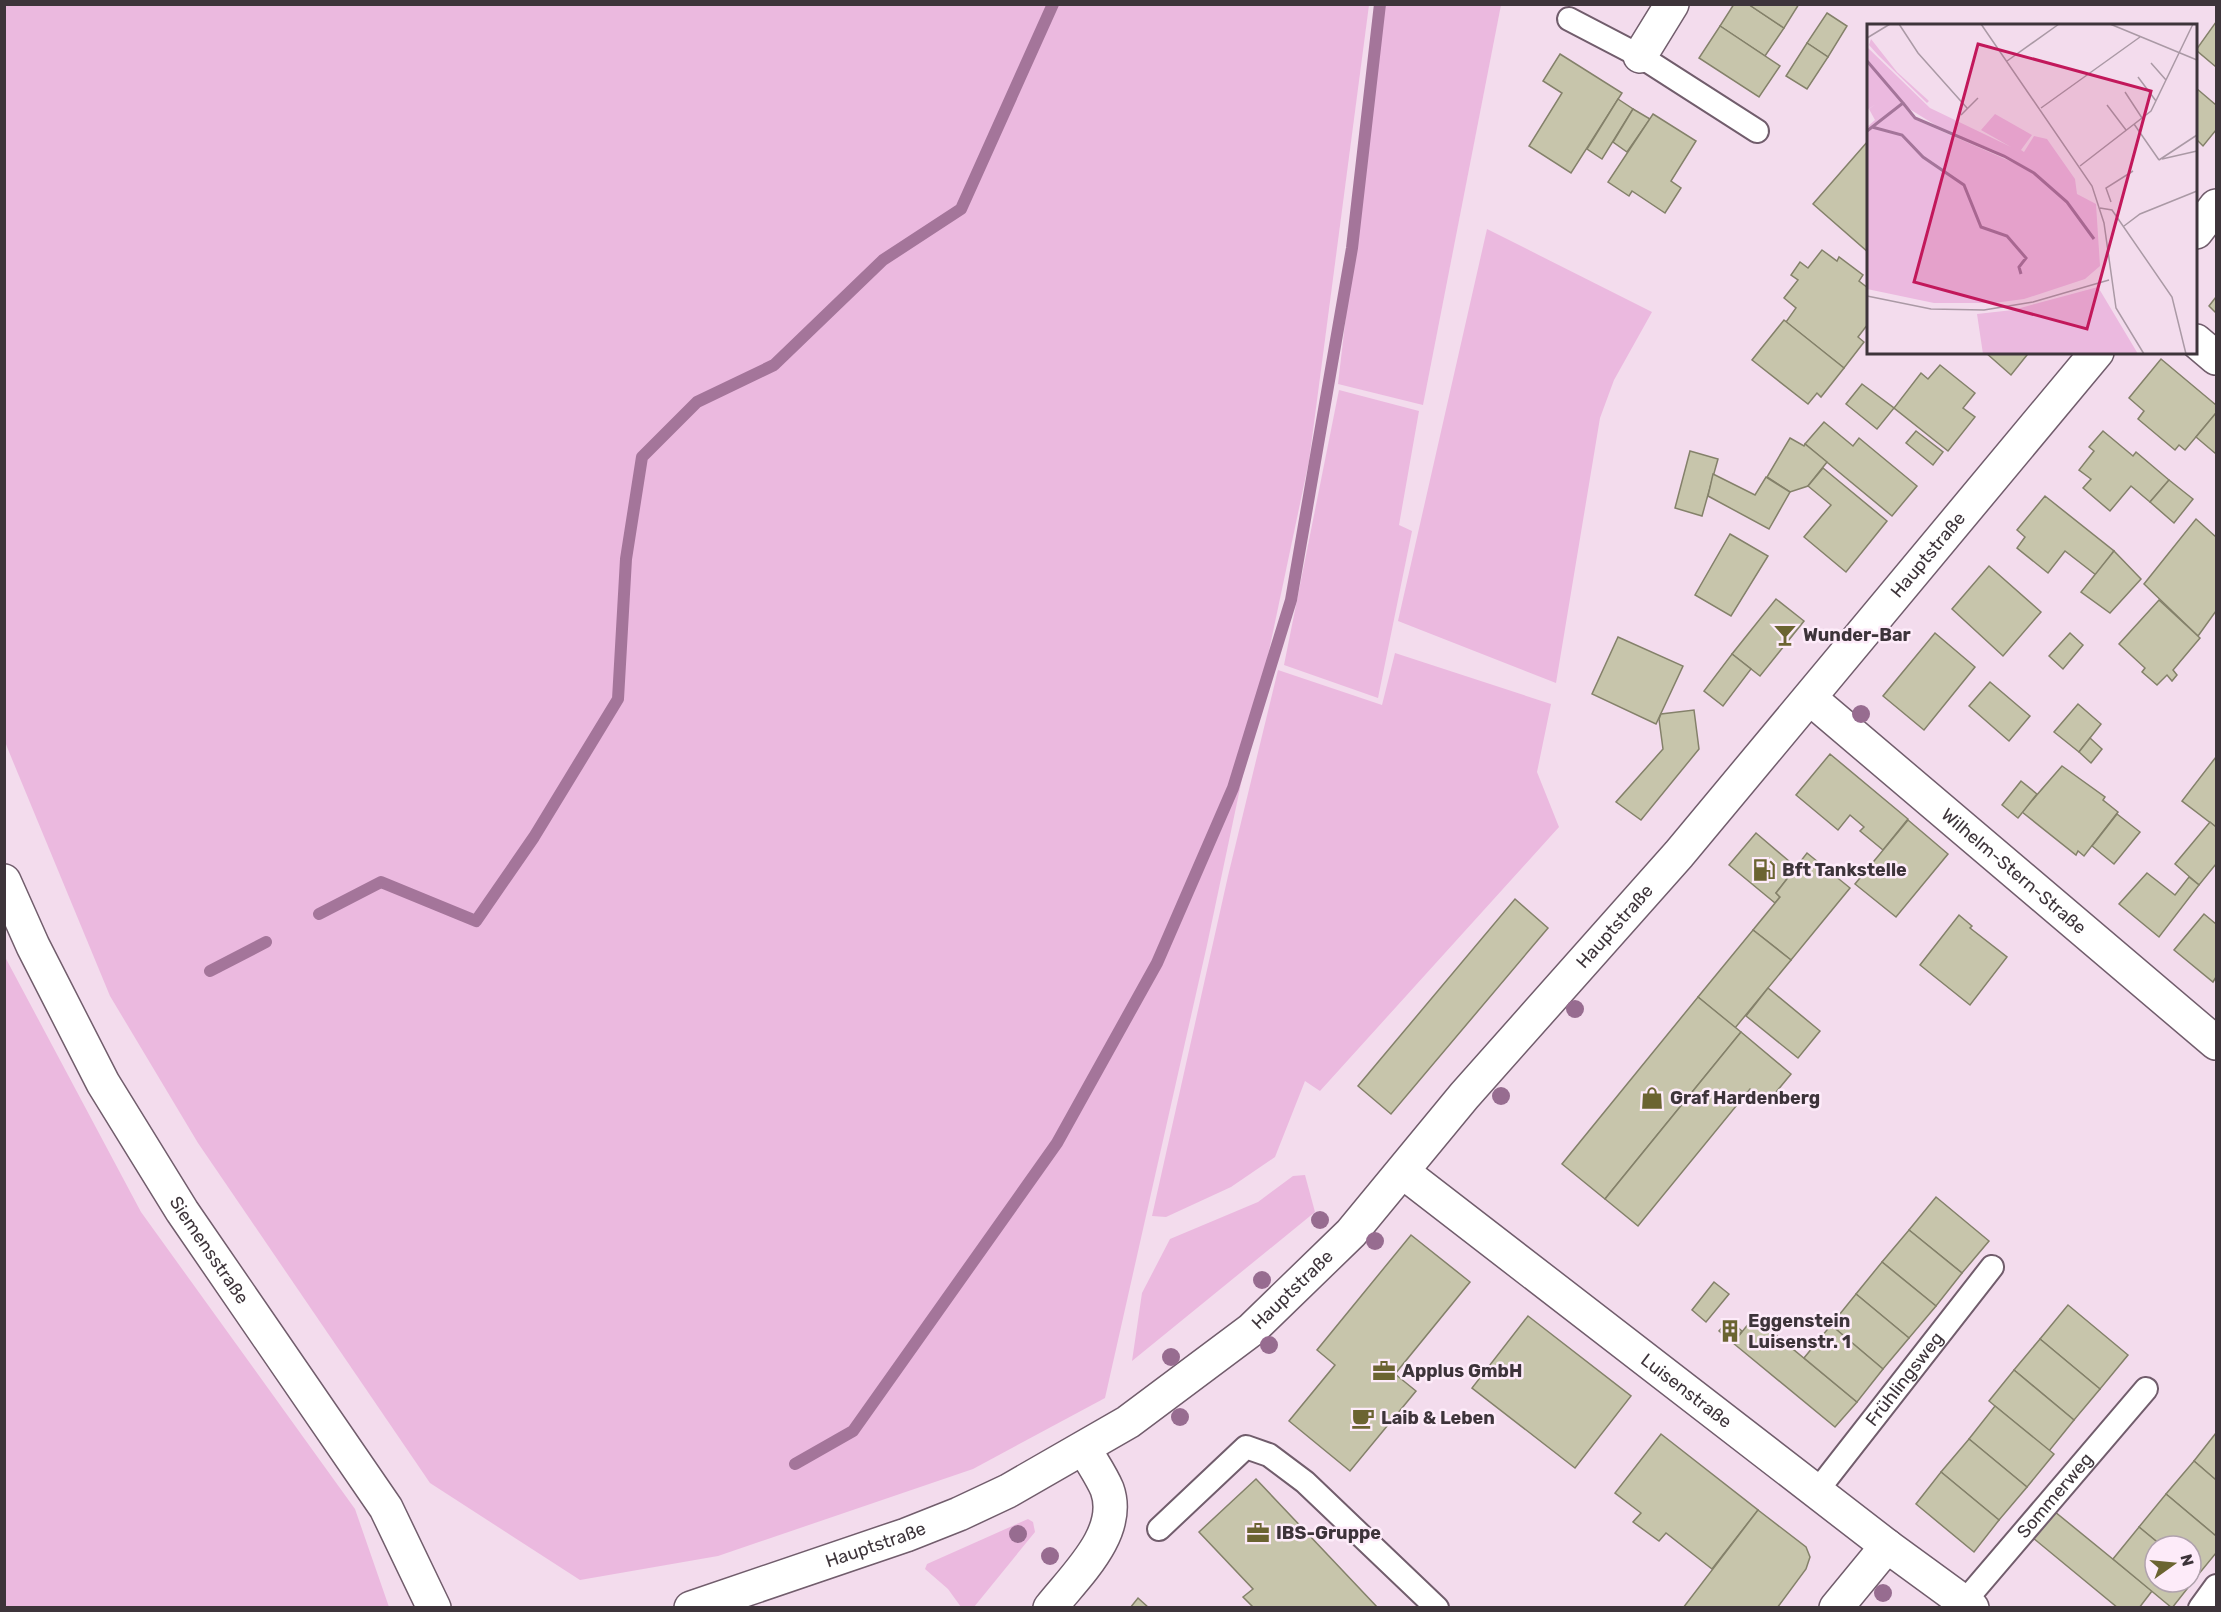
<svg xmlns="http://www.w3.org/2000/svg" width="2221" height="1612" viewBox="0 0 2221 1612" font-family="Rubik,sans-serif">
<rect width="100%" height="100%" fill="#f3dced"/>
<g fill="#ebb9df">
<path d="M4,5H1369L1309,461L1207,945L1105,1398L973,1469L718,1556L580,1580L430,1483L198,1143L110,996L7,747L4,738Z"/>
<path d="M1382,5H1501L1423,405L1338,384Z"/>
<path d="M1487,229L1652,312L1614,380L1600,418L1556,683L1398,621Z"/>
<path d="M1339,390L1419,411L1399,525L1412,531L1378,698L1284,665Z"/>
<path d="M1395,653L1551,704L1537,772L1559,827L1320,1091L1305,1081L1275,1157L1231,1187L1166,1217L1152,1216L1228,876L1278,670L1382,705Z"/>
<path d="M4,955L141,1212L355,1509L389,1607H5Z"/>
<path d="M1305,1175L1315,1212L1132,1361L1142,1293L1170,1239L1258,1202L1293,1176Z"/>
<path d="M1028,1519L1033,1522L1035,1532L974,1607H961L948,1589L925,1569L927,1564Z"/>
</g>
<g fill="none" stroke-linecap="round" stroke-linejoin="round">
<g stroke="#a4759a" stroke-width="12">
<path d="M319,914L381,882L476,921L534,837L618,699L626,559L642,457L697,402L774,365L883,260L961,209L1053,4"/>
<path d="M210,971L266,942"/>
<path d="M795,1464L853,1431L1057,1143L1157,963L1233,788L1291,600L1352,248L1380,4"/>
</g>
</g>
<g fill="#c7c5ab" stroke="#84816a" stroke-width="1.5">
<path d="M1734,4H1748L1784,28L1765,56L1720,26Z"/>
<path d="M1748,4H1799L1784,28Z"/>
<path d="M1827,13L1847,26L1828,57L1807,43Z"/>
<path d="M2216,22V67L2196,50Z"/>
<path d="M1720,26L1780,66L1759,97L1699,58Z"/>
<path d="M1807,43L1828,57L1807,89L1786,76Z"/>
<path d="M1560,54L1622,93L1571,173L1529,146L1562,93L1543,81Z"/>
<path d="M2196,88L2216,105V130L2203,146L2196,139Z"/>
<path d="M1618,99L1633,109L1602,159L1587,149Z"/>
<path d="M1633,109L1650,119L1627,152L1613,142Z"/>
<path d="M1653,114L1696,141L1671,181L1681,188L1665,213L1632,191L1629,196L1608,182Z"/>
<path d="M1868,141V252L1813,204Z"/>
<path d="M1822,250L1837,261L1839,257L1863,275L1859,281L1868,288V324L1858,337L1864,342L1844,368L1786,322L1796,308L1784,298L1798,280L1791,275L1800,262L1808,268Z"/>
<path d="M2216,297V313L2209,306Z"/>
<path d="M1784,320L1844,368L1821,397L1817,393L1808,404L1752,360Z"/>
<path d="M1985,352H2024L2027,355L2011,375Z"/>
<path d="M2161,359L2216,405V413L2185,450L2179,445L2175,450L2138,419L2144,411L2129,398Z"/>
<path d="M1940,365L1975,393L1963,408L1975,417L1948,451L1894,408L1921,373L1928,379Z"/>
<path d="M1862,384L1894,408L1877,429L1846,404Z"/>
<path d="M2216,413V454L2196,437Z"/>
<path d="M1824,422L1853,446L1859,438L1917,486L1892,516L1805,444Z"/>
<path d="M1916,431L1943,452L1933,465L1906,443Z"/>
<path d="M2103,431L2133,456L2136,452L2169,480L2150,502L2131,486L2110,511L2083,488L2091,479L2079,470L2094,451L2089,447Z"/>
<path d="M1790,438L1804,446L1805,444L1827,462L1808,486L1790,492L1767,477Z"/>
<path d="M1690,451L1718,459L1702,516L1675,508Z"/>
<path d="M1823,468L1887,521L1846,572L1804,537L1831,505L1808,486Z"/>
<path d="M1713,474L1755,495L1766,477L1790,492L1769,529L1708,496Z"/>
<path d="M2169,480L2193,499L2174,523L2150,502Z"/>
<path d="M2045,496L2114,551L2096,575L2065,551L2048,573L2017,548L2025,537L2017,530Z"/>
<path d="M2196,519L2216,537V611L2198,636L2144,584Z"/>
<path d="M1730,534L1768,556L1731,616L1695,595Z"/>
<path d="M2114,551L2141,579L2110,613L2081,592Z"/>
<path d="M1989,566L2041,612L2003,656L1952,609Z"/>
<path d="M1776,599L1804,621L1760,676L1732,654Z"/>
<path d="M2159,600L2200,638L2173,670L2177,675L2172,681L2167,675L2157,685L2142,672L2145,668L2119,644Z"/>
<path d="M1935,633L1975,667L1924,730L1883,696Z"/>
<path d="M2070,633L2083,645L2063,669L2049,656Z"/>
<path d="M1618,637L1683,666L1656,724L1592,694Z"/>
<path d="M1732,654L1751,669L1723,706L1704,691Z"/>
<path d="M1990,682L2030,716L2009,741L1969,706Z"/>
<path d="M2078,704L2101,724L2079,752L2054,732Z"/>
<path d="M1694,710L1699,749L1641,820L1616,802L1663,749L1659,719L1661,714Z"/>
<path d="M2090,738L2102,749L2091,763L2079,752Z"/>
<path d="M1830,754L1908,819L1883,850L1860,831L1864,827L1850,815L1838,830L1796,795Z"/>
<path d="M2216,757V827L2182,801Z"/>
<path d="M2062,766L2105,797L2103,800L2118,812L2084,856L2078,851L2076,855L2022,812Z"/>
<path d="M2021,781L2037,794L2018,818L2002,805Z"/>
<path d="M2117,814L2140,832L2114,864L2092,846Z"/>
<path d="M1908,820L1948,854L1896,917L1855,884Z"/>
<path d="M2210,822L2216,827V864L2199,885L2175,864Z"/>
<path d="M1756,833L1796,867L1776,893L1780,897L1775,903L1729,865Z"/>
<path d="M1807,853L1850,888L1791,960L1753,930L1780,897L1776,893Z"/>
<path d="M2147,873L2175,895L2189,877L2199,885L2159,937L2119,904Z"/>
<path d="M1515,899L1548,928L1391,1114L1358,1086Z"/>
<path d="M2204,914L2216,924V977L2213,982L2174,950Z"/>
<path d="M1959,915L1972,926L1970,928L2007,957L1970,1005L1920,965Z"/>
<path d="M1753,930L1791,960L1735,1028L1698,997Z"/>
<path d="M1768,988L1820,1031L1798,1058L1746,1016Z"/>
<path d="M1698,997L1741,1032L1605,1199L1562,1164Z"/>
<path d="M1741,1032L1791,1074L1767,1103L1750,1089L1638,1226L1605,1199Z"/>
<path d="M1936,1197L1989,1241L1962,1273L1909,1230Z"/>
<path d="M1909,1230L1962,1273L1936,1306L1882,1262Z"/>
<path d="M1411,1235L1470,1282L1395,1374L1416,1391L1350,1471L1289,1421L1335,1365L1317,1350Z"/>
<path d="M1882,1262L1936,1306L1909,1338L1856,1294Z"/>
<path d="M1714,1282L1729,1294L1706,1322L1692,1310Z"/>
<path d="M1856,1294L1909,1338L1883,1369L1831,1325Z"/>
<path d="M2068,1305L2128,1355L2100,1389L2040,1339Z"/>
<path d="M1528,1316L1631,1396L1575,1468L1472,1388Z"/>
<path d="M1754,1317L1857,1402L1835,1427L1733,1343Z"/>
<path d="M1729,1320L1742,1331L1733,1343L1719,1331Z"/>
<path d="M1831,1325L1883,1369L1857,1402L1804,1358Z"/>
<path d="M2040,1339L2100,1389L2074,1420L2014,1370Z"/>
<path d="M2014,1370L2074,1420L2049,1451L1989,1401Z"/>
<path d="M1995,1406L2054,1454L2027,1487L1969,1439Z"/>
<path d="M2216,1433V1480L2194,1461Z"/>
<path d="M1661,1434L1758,1510L1712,1569L1666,1533L1659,1541L1633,1522L1641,1513L1615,1493Z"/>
<path d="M1969,1439L2027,1487L1999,1520L1941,1472Z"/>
<path d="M2194,1461L2216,1480V1536L2166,1494Z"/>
<path d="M1941,1472L1999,1520L1974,1552L1916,1504Z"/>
<path d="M1256,1479L1378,1608H1254L1243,1597L1253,1589L1199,1532Z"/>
<path d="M2166,1494L2216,1536V1553L2198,1575L2191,1569V1546H2162L2139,1527Z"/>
<path d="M2049,1507L2152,1591L2139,1608H2118L2027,1533Z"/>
<path d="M1758,1510L1806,1547L1810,1557L1806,1569L1777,1608H1683Z"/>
<path d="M2139,1527L2162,1546H2155V1582H2191V1569L2198,1575L2172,1608L2113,1559Z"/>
<path d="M1138,1598L1149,1608H1130Z"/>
</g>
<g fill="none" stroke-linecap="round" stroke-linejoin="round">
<g stroke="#715d6c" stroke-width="26">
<g id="service">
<path d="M1569,19L1640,56L1757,131"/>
<path id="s1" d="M1817,1491L1992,1267"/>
<path d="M1159,1529L1246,1447L1269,1455L1305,1482L1437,1608"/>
<path id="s2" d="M1964,1602L2146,1389"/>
<path d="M2200,1608L2216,1586"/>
</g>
</g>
<g stroke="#715d6c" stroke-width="36">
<g id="minor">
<path d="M1640,56L1672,4"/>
<path d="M2196,341L2216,358"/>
<path id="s3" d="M1811,699L2216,1043"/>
<path id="s4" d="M4,881L33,946L103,1083L182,1211L386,1508L434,1608"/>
<path id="s5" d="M1403,1172L1887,1546L1972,1608"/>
<path d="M1050,1608C1075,1576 1123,1533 1107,1489C1101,1475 1091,1461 1084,1448"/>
<path d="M1836,1608L1887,1546"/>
</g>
</g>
<g stroke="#715d6c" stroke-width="36">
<g id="tertiary">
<path d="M2196,232L2216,206"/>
<path id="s6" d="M691,1608L906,1535L959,1514L1008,1491L1128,1422L1251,1330L1351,1233L1464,1096L1679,854L2097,352"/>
</g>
</g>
<use href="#service" stroke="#fff" stroke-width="22"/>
<use href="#minor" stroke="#fff" stroke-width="33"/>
<use href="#tertiary" stroke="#fff" stroke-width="33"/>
</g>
<g fill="#976c90">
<circle cx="1861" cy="714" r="9"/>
<circle cx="1575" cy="1009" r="9"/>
<circle cx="1501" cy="1096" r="9"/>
<circle cx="1320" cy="1220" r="9"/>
<circle cx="1375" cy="1241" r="9"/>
<circle cx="1262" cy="1280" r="9"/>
<circle cx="1269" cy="1345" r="9"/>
<circle cx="1171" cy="1357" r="9"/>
<circle cx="1180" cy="1417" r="9"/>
<circle cx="1018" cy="1534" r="9"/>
<circle cx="1050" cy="1556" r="9"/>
<circle cx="1883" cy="1593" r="9"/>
</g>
<defs>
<g id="bar-bare" transform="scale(1.8)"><path d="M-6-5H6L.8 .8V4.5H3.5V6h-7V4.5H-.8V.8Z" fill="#6b6431" stroke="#fdebf9" stroke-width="2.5" paint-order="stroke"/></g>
<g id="fuel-bare" transform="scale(1.8)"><path d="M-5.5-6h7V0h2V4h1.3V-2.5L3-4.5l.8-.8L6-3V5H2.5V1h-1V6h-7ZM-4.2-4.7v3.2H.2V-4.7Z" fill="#6b6431" stroke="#fdebf9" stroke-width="2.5" paint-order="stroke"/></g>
<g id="shop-bare" transform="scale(1.8)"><path d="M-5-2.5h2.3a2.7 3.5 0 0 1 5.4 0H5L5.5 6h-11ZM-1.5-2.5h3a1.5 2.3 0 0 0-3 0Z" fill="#6b6431" stroke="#fdebf9" stroke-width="2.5" paint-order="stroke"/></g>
<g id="building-bare" transform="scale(1.8)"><path d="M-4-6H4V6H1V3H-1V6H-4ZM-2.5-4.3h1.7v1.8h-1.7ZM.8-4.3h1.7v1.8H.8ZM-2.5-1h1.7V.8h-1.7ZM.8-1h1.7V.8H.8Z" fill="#6b6431" stroke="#fdebf9" stroke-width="2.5" paint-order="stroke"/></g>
<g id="office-bare" transform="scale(1.8)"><path d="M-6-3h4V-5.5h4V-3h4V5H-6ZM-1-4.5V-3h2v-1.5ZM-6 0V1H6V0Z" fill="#6b6431" stroke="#fdebf9" stroke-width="2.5" paint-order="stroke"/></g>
<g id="cafe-bare" transform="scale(1.8)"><path d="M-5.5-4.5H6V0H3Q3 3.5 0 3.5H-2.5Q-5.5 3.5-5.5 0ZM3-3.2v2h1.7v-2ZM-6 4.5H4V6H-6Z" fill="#6b6431" stroke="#fdebf9" stroke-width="2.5" paint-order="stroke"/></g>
</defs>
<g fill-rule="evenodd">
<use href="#bar-bare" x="1785" y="635"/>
<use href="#fuel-bare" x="1764" y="870"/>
<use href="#shop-bare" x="1652" y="1098"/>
<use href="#building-bare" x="1730" y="1331"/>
<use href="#office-bare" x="1384" y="1371"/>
<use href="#cafe-bare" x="1363" y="1418"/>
<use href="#office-bare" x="1258" y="1533"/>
</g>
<g text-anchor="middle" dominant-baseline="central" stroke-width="5" stroke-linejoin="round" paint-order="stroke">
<g font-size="18" fill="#3d343a" stroke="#fdebf9">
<text stroke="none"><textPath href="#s6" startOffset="1660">Hauptstraße</textPath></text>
<text stroke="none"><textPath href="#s3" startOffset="266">Wilhelm-Stern-Straße</textPath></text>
<text stroke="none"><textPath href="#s6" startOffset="1174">Hauptstraße</textPath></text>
<text stroke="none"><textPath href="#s4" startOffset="423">Siemensstraße</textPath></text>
<text stroke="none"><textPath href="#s6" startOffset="688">Hauptstraße</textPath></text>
<text stroke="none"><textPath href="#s1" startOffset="142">Frühlingsweg</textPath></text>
<text stroke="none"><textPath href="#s5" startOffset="358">Luisenstraße</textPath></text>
<text stroke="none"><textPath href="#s2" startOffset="140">Sommerweg</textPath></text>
<text stroke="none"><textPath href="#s6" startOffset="195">Hauptstraße</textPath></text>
</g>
<g font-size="18" font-weight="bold" fill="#3d343a" stroke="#fdebf9" text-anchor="start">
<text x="1803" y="635">Wunder-Bar</text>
<text x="1782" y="870">Bft Tankstelle</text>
<text x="1670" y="1098">Graf Hardenberg</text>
<text x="1748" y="1321">Eggenstein<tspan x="1748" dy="21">Luisenstr. 1</tspan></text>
<text x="1402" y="1371">Applus GmbH</text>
<text x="1381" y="1418">Laib &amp; Leben</text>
<text x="1276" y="1533">IBS-Gruppe</text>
</g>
</g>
<g transform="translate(1867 24)">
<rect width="330" height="330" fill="#f3dced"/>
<path d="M4,15L30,48L62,77L60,79L11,31L2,21ZM0,23L63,84L144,123L114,106L128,90L165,111L154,126L157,128L167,112L180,115L208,155L210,170L229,180L233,242L218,255L157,275L127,279H67L0,265V103L8,96L2,85L9,80L0,86ZM36,81L78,107L127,126L170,149L47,95ZM231,263L271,330H116L110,290L146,286Z" fill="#ebb9df" fill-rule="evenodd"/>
<path fill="none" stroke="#a4759a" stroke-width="3" d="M0,37L36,79L0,107M36,79L48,94L137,132L167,149L200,178L227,215M5,103L35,111L56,133L97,161L114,203L140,212L159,234L152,243L154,250"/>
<path fill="none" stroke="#aa99a5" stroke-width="1.5" d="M32,0L51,29L100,84M114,0L225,162L237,199L249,284L277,330M243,0L330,36M0,14L23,0M140,37L192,0M284,39L299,56M271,53L289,77M258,68L275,94M240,81L259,106M174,84L273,13M94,91L111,74M267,100L292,136M295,135L330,127M292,136L330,111M213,142L284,87L326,0M244,178L239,164L266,147M233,184L245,186L305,273L319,330M257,202L273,190L330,167M0,272L64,285L117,286L166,278L242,256"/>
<path fill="#c2185b" fill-opacity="0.15" stroke="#c2185b" stroke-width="3" d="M111,20L284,67L220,305L47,258Z"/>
<rect width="330" height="330" fill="none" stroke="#3d343a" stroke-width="3"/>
</g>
<rect width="2221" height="1612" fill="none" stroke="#3d343a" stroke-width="12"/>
<g transform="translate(2173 1564) rotate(75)"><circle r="28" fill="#fdebf9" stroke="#b0a2ad" stroke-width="1.5"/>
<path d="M0-4.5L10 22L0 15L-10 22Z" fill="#6b6431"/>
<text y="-9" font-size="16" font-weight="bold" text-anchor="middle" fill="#3d343a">N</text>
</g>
</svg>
